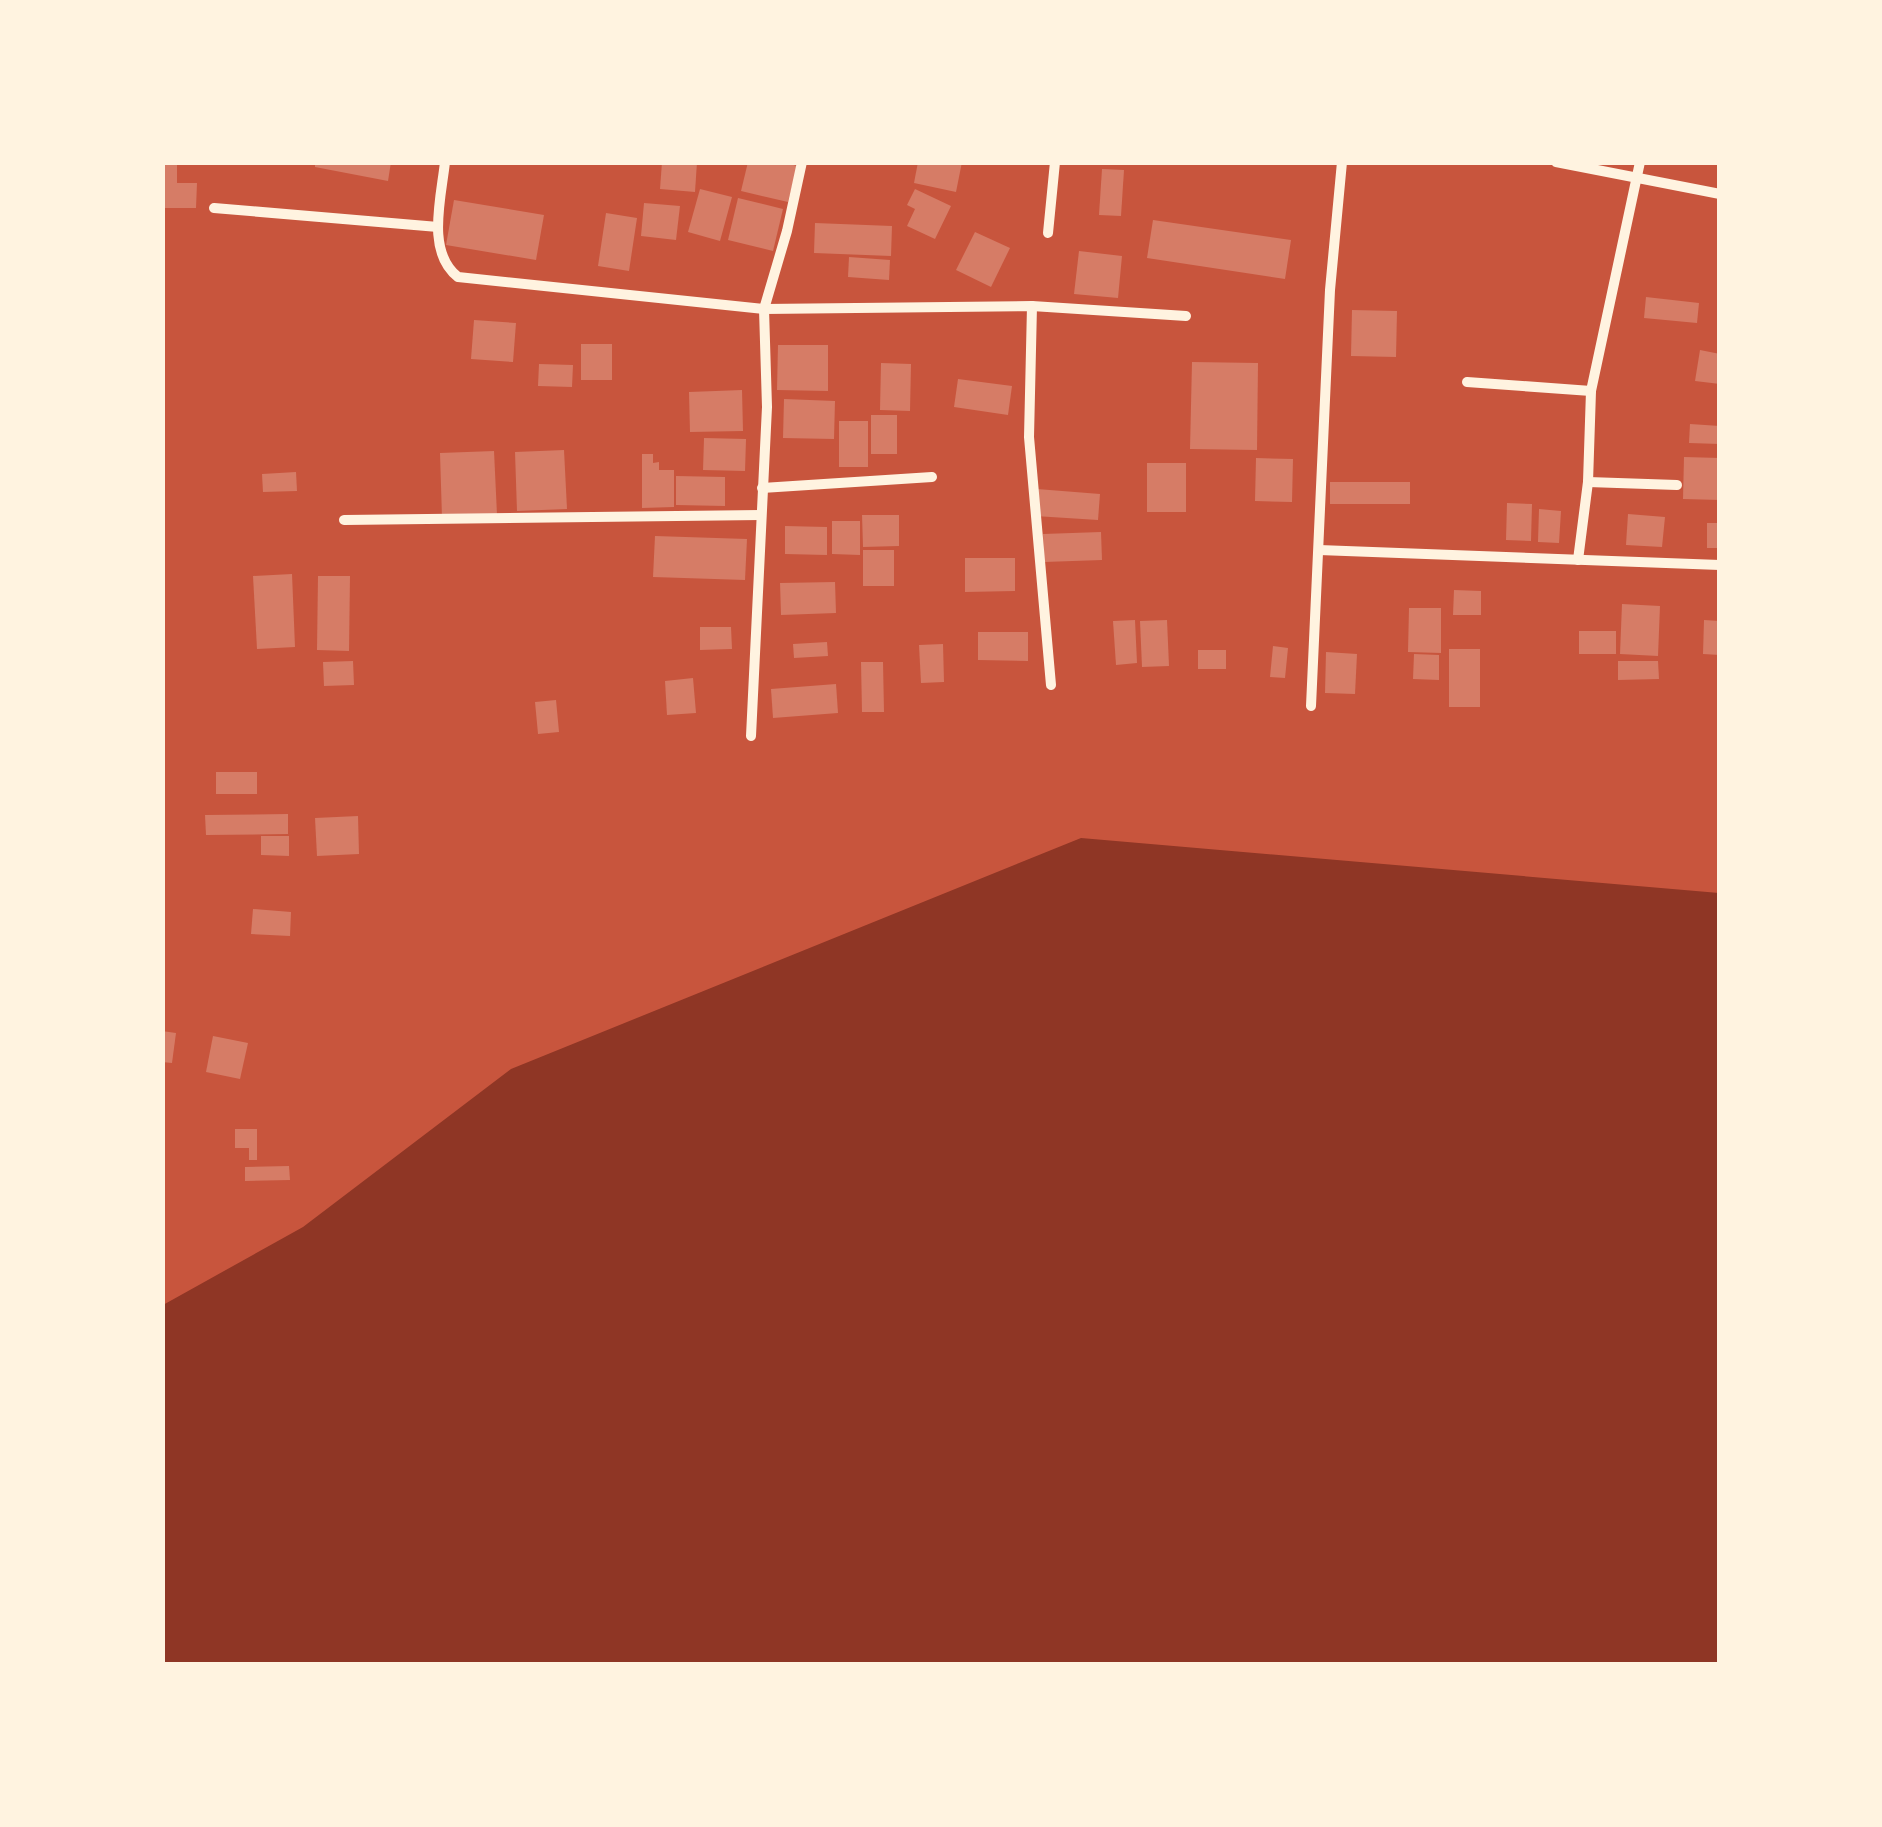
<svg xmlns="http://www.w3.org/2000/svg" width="1882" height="1827" viewBox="0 0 1882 1827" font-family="Ubuntu,sans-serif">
<rect width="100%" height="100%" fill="#c8553d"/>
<path fill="#8f3625" d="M1081,838L1719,893V1664H163V1305L303,1227L511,1069Z"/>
<g fill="#d67c66">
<path d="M162,162H177V183H197L196,208H162Z"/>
<path d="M315,162H391L388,181L315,167Z"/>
<path d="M662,162H697L695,192L660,189Z"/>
<path d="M748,162H783L797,166L788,202L741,191Z"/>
<path d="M918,162H962L956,192L914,183Z"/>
<path d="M1102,169L1124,170L1121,216L1099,215Z"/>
<path d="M700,189L732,197L720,241L688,232Z"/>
<path d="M915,189L951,206L935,239L907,226L915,209L907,205Z"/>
<path d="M738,198L783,209L773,251L728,240Z"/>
<path d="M454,200L544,215L536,260L446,245Z"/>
<path d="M644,203L680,206L676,240L641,236Z"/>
<path d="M606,213L637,218L629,271L598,266Z"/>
<path d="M1153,220L1291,240L1285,279L1147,258Z"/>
<path d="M815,223L892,226L891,256L814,253Z"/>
<path d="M975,232L1010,248L991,287L956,270Z"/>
<path d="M1079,251L1122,256L1118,298L1074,294Z"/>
<path d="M849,257L890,260L889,280L848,277Z"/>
<path d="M1646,297L1699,303L1697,323L1644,318Z"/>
<path d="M1352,310L1397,311L1396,357L1351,356Z"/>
<path d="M474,320L516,323L513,362L471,359Z"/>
<rect x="581" y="344" width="31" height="36"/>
<path d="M778,345H828V391L777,390Z"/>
<path d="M1700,350L1720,354V384L1695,381Z"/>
<path d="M1192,362L1258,363L1257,450L1190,449Z"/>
<path d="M881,363L911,364L910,411L880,410Z"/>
<path d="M539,364L573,365L572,387L538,386Z"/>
<path d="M958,379L1012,386L1008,415L954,407Z"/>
<path d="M742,390L743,431L690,432L689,392Z"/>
<path d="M784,399L835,401L834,439L783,438Z"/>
<rect x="871" y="415" width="26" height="39"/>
<rect x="839" y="421" width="29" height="46"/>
<path d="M1690,424L1720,426V444L1689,443Z"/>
<path d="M704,438L746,439L745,471L703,470Z"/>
<path d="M564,450L567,509L517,511L515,452Z"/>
<path d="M494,451L497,515L442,518L440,453Z"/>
<path d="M642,454H653V463L659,462V470H674V507L642,508Z"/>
<path d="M1684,457L1720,458V500L1683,499Z"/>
<path d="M1256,458L1293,459L1292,502L1255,501Z"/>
<rect x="1147" y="463" width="39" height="49"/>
<path d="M296,472L297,491L263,492L262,474Z"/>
<path d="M676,476L725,477V506L676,505Z"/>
<rect x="1330" y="482" width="80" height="22"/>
<path d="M1037,489L1100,494L1098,520L1035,516Z"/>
<path d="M1507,503L1532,504L1531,541L1506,540Z"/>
<path d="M1539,509L1561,511L1559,543L1538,542Z"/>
<path d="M1628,514L1665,517L1662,547L1626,545Z"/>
<path d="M862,515H899V546L863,547Z"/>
<path d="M832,521H860V555L832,554Z"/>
<rect x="1707" y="523" width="13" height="25"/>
<path d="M785,526L827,527V555L785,554Z"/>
<path d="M1101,532L1102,560L1044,562L1043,534Z"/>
<path d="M655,536L747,539L745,580L653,577Z"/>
<rect x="863" y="550" width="31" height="36"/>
<path d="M965,558H1015V591L965,592Z"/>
<path d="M292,574L295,647L257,649L253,576Z"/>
<path d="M318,576H350L349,651L317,650Z"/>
<path d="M835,582L836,613L781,615L780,583Z"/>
<path d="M1454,590L1481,591V615H1453Z"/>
<path d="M1622,604L1660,606L1658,656L1620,654Z"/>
<path d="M1409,608H1441V653L1408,652Z"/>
<path d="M1135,620L1137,663L1116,665L1113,621Z"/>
<path d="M1167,620L1169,666L1142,667L1140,621Z"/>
<path d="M1704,620L1720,621V655L1703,654Z"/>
<path d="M700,627H731L732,649L700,650Z"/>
<rect x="1579" y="631" width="37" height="23"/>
<path d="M978,632H1028V661L978,660Z"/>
<path d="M827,642L828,656L794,658L793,644Z"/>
<path d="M943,644L944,682L921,683L919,645Z"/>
<path d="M1273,646L1288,648L1285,678L1270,677Z"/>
<rect x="1449" y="649" width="31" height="58"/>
<rect x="1198" y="650" width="28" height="19"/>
<path d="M1326,652L1357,654L1355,694L1325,693Z"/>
<path d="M1414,654L1439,655V680L1413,679Z"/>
<path d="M353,661L354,685L324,686L323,662Z"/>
<path d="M1618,661H1658L1659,679L1618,680Z"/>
<path d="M861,662H883L884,712H862Z"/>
<path d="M693,678L696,713L667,715L665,681Z"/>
<path d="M836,684L838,713L773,718L771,689Z"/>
<path d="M556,700L559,732L538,734L535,702Z"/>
<rect x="216" y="772" width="41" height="22"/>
<path d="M288,814V834L206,835L205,815Z"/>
<path d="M358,816L359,854L317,856L315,818Z"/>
<path d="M261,836H289V856L261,855Z"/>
<path d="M253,909L291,912L290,936L251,934Z"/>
<path d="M162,1031L176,1033L172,1063L162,1062Z"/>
<path d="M213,1036L248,1043L240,1079L206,1072Z"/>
<path d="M235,1129H257V1160H249V1148H235Z"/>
<path d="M289,1166L290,1180L245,1181V1167Z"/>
</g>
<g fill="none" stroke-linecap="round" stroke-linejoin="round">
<g stroke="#fff3e0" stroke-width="10">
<path d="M445,162C441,199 426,252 458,277L764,309L1032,306L1186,316"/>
<path d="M1556,162L1720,194"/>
<path d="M214,208L438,227"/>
<path d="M1048,233L1055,162"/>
<path d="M1032,306L1029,437L1051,685"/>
<path d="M1467,382L1591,391"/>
<path d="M1588,482L1677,485"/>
<path d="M762,488L932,477"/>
<path d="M344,520L761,515"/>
<path d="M1319,550L1720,565"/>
<path d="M1578,560L1588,482L1591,391L1640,162"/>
<path d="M1311,706L1330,290L1342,162"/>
<path d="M751,736L767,407L764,309L787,231L802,162"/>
</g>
</g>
<rect width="1882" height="1827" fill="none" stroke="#fff3e0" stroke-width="330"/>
</svg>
